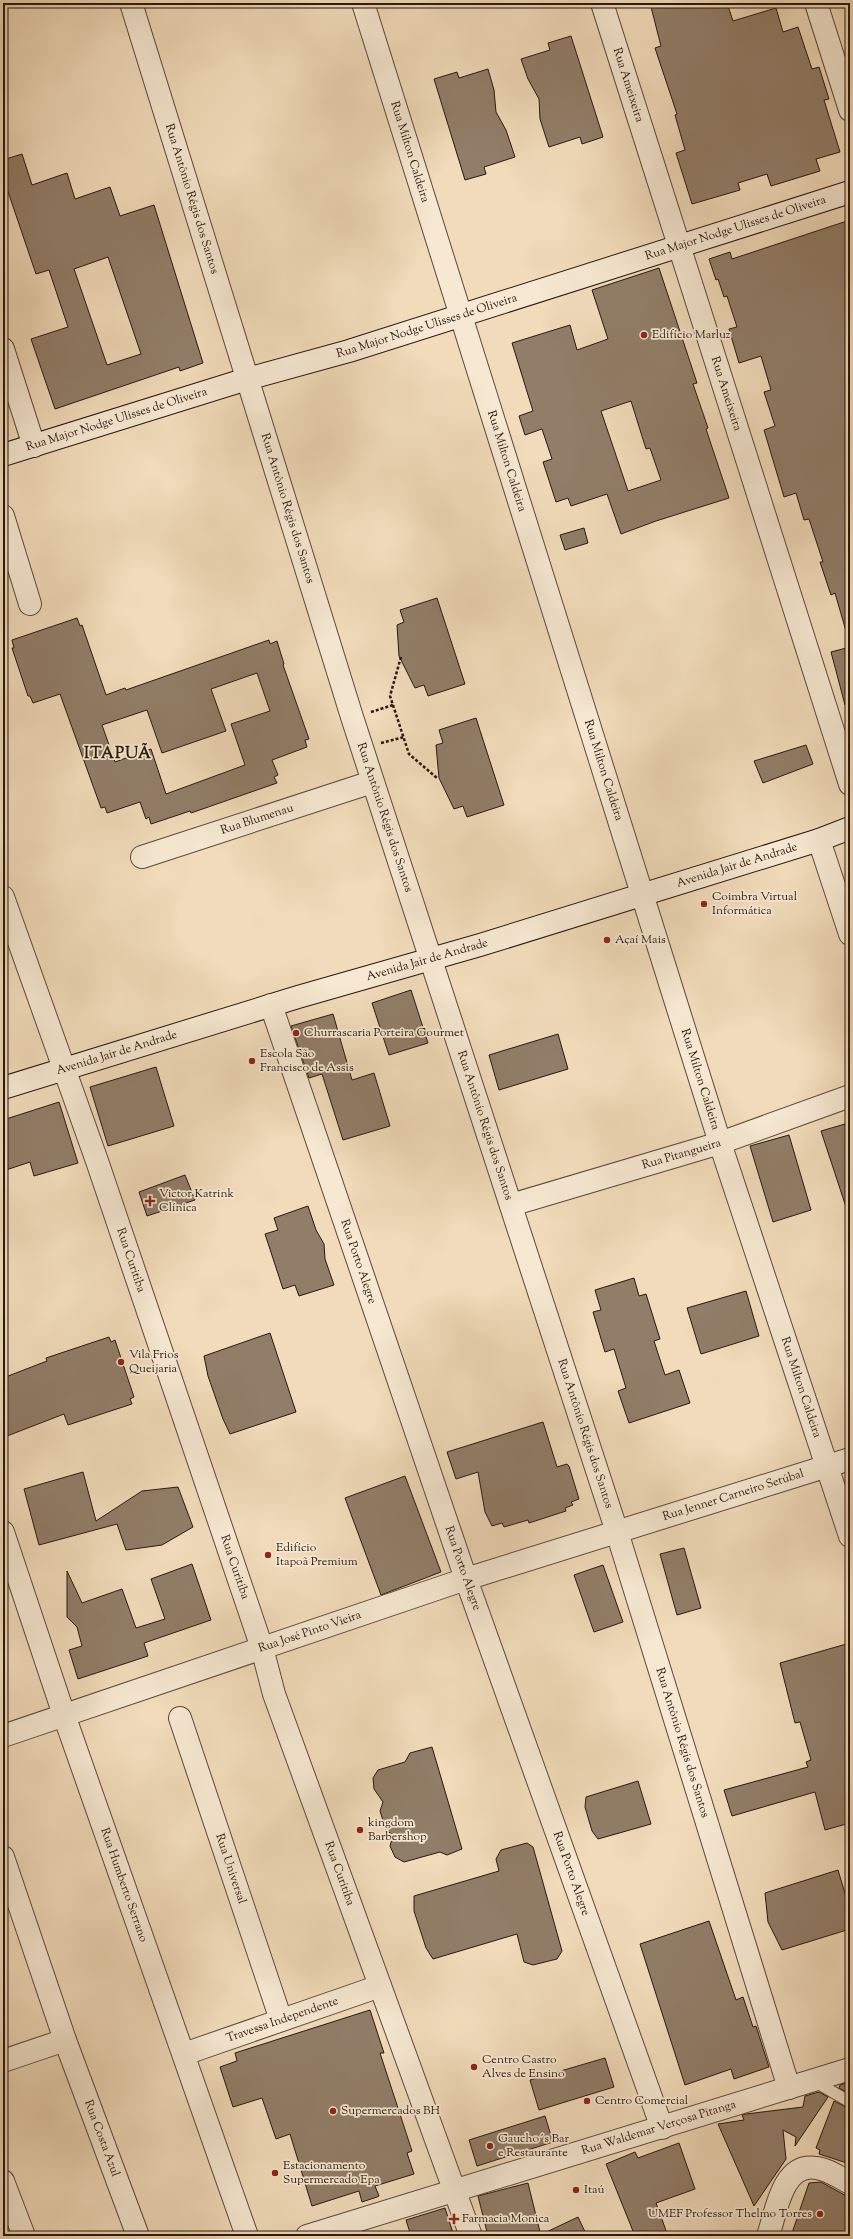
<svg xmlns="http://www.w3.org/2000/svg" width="853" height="2239" viewBox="0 0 853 2239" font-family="'Sorts Mill Goudy',serif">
<rect width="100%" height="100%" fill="#f1dbba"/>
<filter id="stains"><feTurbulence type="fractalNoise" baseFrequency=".005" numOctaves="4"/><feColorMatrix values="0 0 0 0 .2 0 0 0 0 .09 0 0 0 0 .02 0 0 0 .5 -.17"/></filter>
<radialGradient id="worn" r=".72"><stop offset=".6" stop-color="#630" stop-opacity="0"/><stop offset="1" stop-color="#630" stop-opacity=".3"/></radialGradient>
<g fill="#917d68" stroke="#29180f" fill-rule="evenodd">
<path d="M650,3H727L733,21L776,8L783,32L798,27L812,69L819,67L829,99L824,100L840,152L816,159L820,171L771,186L767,174L738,183L740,190L692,204L676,153L685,150L675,115L677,114L655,48L661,46Z"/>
<path d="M571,36L603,137L582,144L580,137L549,147L540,119L539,99L528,79L521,59L550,50L548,43Z"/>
<path d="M488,69L494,90L496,112L506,130L515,157L484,167L486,174L465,180L434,79L457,72L459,78Z"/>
<path d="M22,154L32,185L67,173L75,199L110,187L120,216L154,205L203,363L180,371L179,367L55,409L31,339L68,327L49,270L36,274L3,177V160ZM108,257L141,354L107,365L74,269Z"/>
<path d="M850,220V630L846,631L835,593L831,595L820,562H823L809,519L804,520L796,493L784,497L764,430L775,426L764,392L771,390L761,356L739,363L729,329L737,327L727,296L724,297L718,279L716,280L709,259L730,252L732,259Z"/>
<path d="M659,268L697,383L693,384L708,428L706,429L729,498L656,521L621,534L607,494L571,506L568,498L556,502L543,462L552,459L542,429L525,435L519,416L533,411L512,343L570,325L577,350L608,339L592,290ZM631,401L646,449L650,448L661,480L628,491L601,411Z"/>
<path d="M584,528L588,543L565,550L560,535Z"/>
<path d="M437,598L465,684L428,696L424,685L415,688L399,656L397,625L404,622L400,610Z"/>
<path d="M77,618L80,626L82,625L106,695L125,688L126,690L269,640L270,644L277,641L284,664L283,665L309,739L305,740L307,747L272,760L278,775L274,777L277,783L191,813L190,811L151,824L149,817L146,819L140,802L107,813L105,807L101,808L60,694L33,703L30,696H28L12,648H14L12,640ZM257,673L270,711L231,724L245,765L166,794L151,749L115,762L102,725L147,710L162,753L226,731L211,689Z"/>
<path d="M850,647V704L845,705L831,652Z"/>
<path d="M476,718L504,805L467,817L463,806L454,809L439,778L436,745L443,743L439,730Z"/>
<path d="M806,745L813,764L763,783L754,761Z"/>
<path d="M411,990L428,1043L389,1055L372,1003Z"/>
<path d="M333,1014L352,1080L374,1073L390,1126L343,1140L322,1074L309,1078L291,1026Z"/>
<path d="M558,1034L568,1069L499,1090L489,1055Z"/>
<path d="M156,1067L174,1126L108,1146L90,1087Z"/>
<path d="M59,1102L78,1163L34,1176L30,1162L3,1171V1120Z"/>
<path d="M845,1124L850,1140V1210H847L821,1131Z"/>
<path d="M789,1135L811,1210L773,1222L750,1146Z"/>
<path d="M185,1175L195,1200L147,1216L139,1192Z"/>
<path d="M308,1206L316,1230L324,1244L325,1259L334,1285L299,1296L295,1285L283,1289L265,1234L278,1230L274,1218Z"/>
<path d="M634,1278L639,1296L646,1294L660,1339L654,1341L665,1375L679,1370L690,1403L629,1423L618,1391L626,1388L614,1349L605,1352L593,1312L601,1310L595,1290Z"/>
<path d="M746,1291L759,1336L701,1354L687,1308Z"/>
<path d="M270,1333L296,1412L230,1434L223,1419L208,1376L204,1356Z"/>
<path d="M109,1337L111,1342L115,1340L134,1397L130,1399L132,1404L68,1425L64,1414L7,1436L3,1426V1378L47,1361L46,1358Z"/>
<path d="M543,1422L557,1467L567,1464L569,1466L579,1499L571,1502L573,1505L565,1508L566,1511L529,1523L528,1520L504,1527L502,1523L492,1526L485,1512L478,1472L456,1479L447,1452Z"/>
<path d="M83,1472L96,1521L142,1491L178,1487L193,1527L162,1545L126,1550L117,1524L39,1545L24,1489Z"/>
<path d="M405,1476L441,1572L381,1595L345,1498Z"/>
<path d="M684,1548L701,1608L677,1615L660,1554Z"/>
<path d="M192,1564L211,1620L144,1643L148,1656L78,1679L69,1650L82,1646L77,1627L67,1617V1571L82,1603L122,1589L136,1628L165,1619L151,1579Z"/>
<path d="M603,1565L623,1622L594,1632L574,1575Z"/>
<path d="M850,1643V1670L845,1672L850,1689V1823L825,1830L815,1792L732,1816L724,1790L808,1767L806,1762L811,1760L800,1722L795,1723L780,1663Z"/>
<path d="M432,1747L462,1849L447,1855L440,1852L404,1862L395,1857L390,1846L393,1835L386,1830L380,1811L383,1802L374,1789L373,1778L378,1770L405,1762L410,1753Z"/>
<path d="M638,1781L651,1824L598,1839L592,1831L585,1807L586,1797Z"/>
<path d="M527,1843L533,1847L562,1951L557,1959L533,1965L524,1962L517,1934L433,1959L426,1948L414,1911V1896L499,1871L496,1859L501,1850Z"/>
<path d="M838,1870L850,1910V1929L782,1950L768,1922L765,1893Z"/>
<path d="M709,1921L736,2000L743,1997L753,2027L756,2026L769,2067L734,2079L731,2069L685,2085L640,1944Z"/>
<path d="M370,2010L384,2053H380L412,2151L407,2153L414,2174L375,2186L379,2196L377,2197L362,2202L359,2191L312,2206L290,2134L276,2139L262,2098L233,2107L220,2067L237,2061L235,2053Z"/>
<path d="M605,2058L614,2087L539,2110L530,2080Z"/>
<path d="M850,2082V2094L839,2088L840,2085Z"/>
<path d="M819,2092L828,2097L795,2146L796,2137L783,2130L786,2159L754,2206L718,2124L744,2120L742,2115L746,2114L803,2107L805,2096Z"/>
<path d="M834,2101L850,2109V2164L819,2154L820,2150L816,2148Z"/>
<path d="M545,2116L553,2142L477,2166L469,2140Z"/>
<path d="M679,2143L695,2189L656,2203L668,2236H635L606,2164L635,2152L638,2158Z"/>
<path d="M821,2182L850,2198V2236H791L809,2183Z"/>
<path d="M528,2183L540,2232L523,2236H488L478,2196Z"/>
<path d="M445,2208L454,2236H411L406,2220Z"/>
<path d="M578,2217L587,2236H538Z"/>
</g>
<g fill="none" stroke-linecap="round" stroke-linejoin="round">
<g stroke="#5b493a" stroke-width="13">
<path id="service" d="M814,2081L850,2102"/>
</g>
<g stroke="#5b493a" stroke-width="24">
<g id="minor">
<path id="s1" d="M131,3L352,717L617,1532L789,2088"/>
<path id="s2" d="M363,3L720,1143L850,1536"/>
<path id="s3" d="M602,3L850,784"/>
<path d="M816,3L850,110"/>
<path d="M3,349L34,446"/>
<path d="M3,516L30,604"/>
<path d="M819,840L850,934"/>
<path id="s4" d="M142,857L372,782"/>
<path id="s5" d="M3,897L97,1161L262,1648L274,1694L471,2236"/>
<path id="s6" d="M271,1005L466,1579L662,2128"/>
<path id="s7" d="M511,1205L720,1143L850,1096"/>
<path id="s8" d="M3,1532L64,1715L247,2236"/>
<path id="s9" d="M180,1718L281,2020"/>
<path id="s10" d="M3,1857L65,2040L138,2236"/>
<path id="s11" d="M184,2054L380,1986"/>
<path d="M3,2061L65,2040"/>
<path d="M3,2181L24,2236"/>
<path d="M768,2236C776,2213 782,2162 816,2168C828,2169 840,2178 850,2183"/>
</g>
</g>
<g stroke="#5b493a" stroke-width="24">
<g id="tertiary">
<path id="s12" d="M3,1736L466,1579L850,1459"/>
<path id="s13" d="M307,2236L850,2069"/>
</g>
</g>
<g stroke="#29180f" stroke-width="24">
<g id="secondary">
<path id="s14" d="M3,455L247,379L349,351L850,192"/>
<path id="s15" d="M3,1088L298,997L480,945L819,840L850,828"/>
</g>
</g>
<g stroke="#29180f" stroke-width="2.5" stroke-dasharray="3 2" stroke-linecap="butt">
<path d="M401,657L390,696L409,754L437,778"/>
<path d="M371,712L393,705"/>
<path d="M381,743L404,737"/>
</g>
<use href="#service" stroke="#f6e8d2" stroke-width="11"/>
<use href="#minor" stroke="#f6e8d2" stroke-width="22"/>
<use href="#tertiary" stroke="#f6e8d2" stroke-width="22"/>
<use href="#secondary" stroke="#f6e8d2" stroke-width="22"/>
</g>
<g fill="#8f2418" stroke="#f6e8d2" stroke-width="1.5">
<circle cx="644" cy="335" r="4"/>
<circle cx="704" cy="904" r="4"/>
<circle cx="607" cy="940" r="4"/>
<circle cx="296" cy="1033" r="4"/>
<circle cx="252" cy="1061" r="4"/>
<path d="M148 1195h4v4h4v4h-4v4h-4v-4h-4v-4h4z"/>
<circle cx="121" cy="1362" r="4"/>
<circle cx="268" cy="1555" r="4"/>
<circle cx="360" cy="1830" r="4"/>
<circle cx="474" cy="2067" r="4"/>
<circle cx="587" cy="2101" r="4"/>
<circle cx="333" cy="2111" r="4"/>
<circle cx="490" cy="2146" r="4"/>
<circle cx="275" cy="2173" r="4"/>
<circle cx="576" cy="2190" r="4"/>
<circle cx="820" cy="2214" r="4"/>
<path d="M452 2213h4v4h4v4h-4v4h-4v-4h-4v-4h4z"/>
</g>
<g text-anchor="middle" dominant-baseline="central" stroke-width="3.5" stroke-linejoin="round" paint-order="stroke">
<g font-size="12" fill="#29180f" stroke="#f6e8d2">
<text stroke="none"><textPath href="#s3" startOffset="86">Rua Ameixeira</textPath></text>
<text stroke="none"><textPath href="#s2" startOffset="156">Rua Milton Caldeira</textPath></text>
<text stroke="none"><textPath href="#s1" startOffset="205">Rua Antônio Régis dos Santos</textPath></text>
<text stroke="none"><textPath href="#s14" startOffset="767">Rua Major Nodge Ulisses de Oliveira</textPath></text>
<text stroke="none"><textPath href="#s14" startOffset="443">Rua Major Nodge Ulisses de Oliveira</textPath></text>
<text stroke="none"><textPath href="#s3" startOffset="410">Rua Ameixeira</textPath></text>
<text stroke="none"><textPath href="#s14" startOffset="119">Rua Major Nodge Ulisses de Oliveira</textPath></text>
<text stroke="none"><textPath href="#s2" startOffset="480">Rua Milton Caldeira</textPath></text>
<text stroke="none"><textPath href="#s1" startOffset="529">Rua Antônio Régis dos Santos</textPath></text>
<text stroke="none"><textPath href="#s2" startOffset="804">Rua Milton Caldeira</textPath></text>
<text stroke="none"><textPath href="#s1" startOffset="853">Rua Antônio Régis dos Santos</textPath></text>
<text stroke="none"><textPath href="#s4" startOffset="121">Rua Blumenau</textPath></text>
<text stroke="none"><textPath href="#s15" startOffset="767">Avenida Jair de Andrade</textPath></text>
<text stroke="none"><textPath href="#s15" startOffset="443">Avenida Jair de Andrade</textPath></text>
<text stroke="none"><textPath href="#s15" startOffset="119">Avenida Jair de Andrade</textPath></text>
<text stroke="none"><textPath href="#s2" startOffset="1128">Rua Milton Caldeira</textPath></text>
<text stroke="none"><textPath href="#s1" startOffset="1177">Rua Antônio Régis dos Santos</textPath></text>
<text stroke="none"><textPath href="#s7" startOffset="178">Rua Pitangueira</textPath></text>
<text stroke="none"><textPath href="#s5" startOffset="385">Rua Curitiba</textPath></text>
<text stroke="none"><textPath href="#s6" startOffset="271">Rua Porto Alegre</textPath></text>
<text stroke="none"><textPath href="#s2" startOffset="1452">Rua Milton Caldeira</textPath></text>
<text stroke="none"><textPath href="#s1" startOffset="1501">Rua Antônio Régis dos Santos</textPath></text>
<text stroke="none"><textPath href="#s12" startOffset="769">Rua Jenner Carneiro Setúbal</textPath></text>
<text stroke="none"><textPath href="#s5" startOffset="709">Rua Curitiba</textPath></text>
<text stroke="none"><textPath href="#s6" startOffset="595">Rua Porto Alegre</textPath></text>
<text stroke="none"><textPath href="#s12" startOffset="324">Rua José Pinto Vieira</textPath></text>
<text stroke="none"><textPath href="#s1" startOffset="1825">Rua Antônio Régis dos Santos</textPath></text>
<text stroke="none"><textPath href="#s9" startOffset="159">Rua Universal</textPath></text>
<text stroke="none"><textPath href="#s6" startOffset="919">Rua Porto Alegre</textPath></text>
<text stroke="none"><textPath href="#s5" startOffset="1033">Rua Curitiba</textPath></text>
<text stroke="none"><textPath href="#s8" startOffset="373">Rua Humberto Serrano</textPath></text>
<text stroke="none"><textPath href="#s11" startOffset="104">Travessa Independente</textPath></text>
<text stroke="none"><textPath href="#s13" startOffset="368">Rua Waldemar Verçosa Pitanga</textPath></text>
<text stroke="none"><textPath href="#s10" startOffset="298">Rua Costa Azul</textPath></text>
</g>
<g font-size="12" fill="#29180f" stroke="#f6e8d2" text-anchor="start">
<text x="652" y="335">Edifício Marluz</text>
<text x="712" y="897">Coimbra Virtual<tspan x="712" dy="14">Informática</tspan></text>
<text x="615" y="940">Açaí Mais</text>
<text x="304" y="1033">Churrascaria Porteira Gourmet</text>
<text x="260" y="1054">Escola São<tspan x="260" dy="14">Francisco de Assis</tspan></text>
<text x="159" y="1194">Victor Katrink<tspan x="159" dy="14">Clínica</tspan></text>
<text x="129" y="1355">Vila Frios<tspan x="129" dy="14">Queijaria</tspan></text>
<text x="276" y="1548">Edifício<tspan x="276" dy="14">Itapoã Premium</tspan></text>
<text x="368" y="1823">kingdom<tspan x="368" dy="14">Barbershop</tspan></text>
<text x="482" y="2060">Centro Castro<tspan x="482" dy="14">Alves de Ensino</tspan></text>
<text x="595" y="2101">Centro Comercial</text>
<text x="341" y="2111">Supermercados BH</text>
<text x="498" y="2139">Gaucho´s Bar<tspan x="498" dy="14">e Restaurante</tspan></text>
<text x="283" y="2166">Estacionamento<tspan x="283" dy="14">Supermercado Epa</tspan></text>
<text x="584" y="2190">Itaú</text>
<text x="812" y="2214" text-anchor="end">UMEF Professor Thelmo Torres</text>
<text x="462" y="2219">Farmacia Monica</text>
</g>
<g font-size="16" font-weight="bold" letter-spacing="1" fill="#29180f" stroke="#f6e8d2">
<text x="118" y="754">ITAPUÃ</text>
</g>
</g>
<rect width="853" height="2239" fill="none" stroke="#f1dbba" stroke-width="16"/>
<rect x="4" y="4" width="845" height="2231" fill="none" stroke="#29180f" stroke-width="2"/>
<rect x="8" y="8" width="837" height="2223" fill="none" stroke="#29180f"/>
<rect width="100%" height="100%" filter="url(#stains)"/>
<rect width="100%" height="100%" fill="url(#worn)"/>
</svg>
